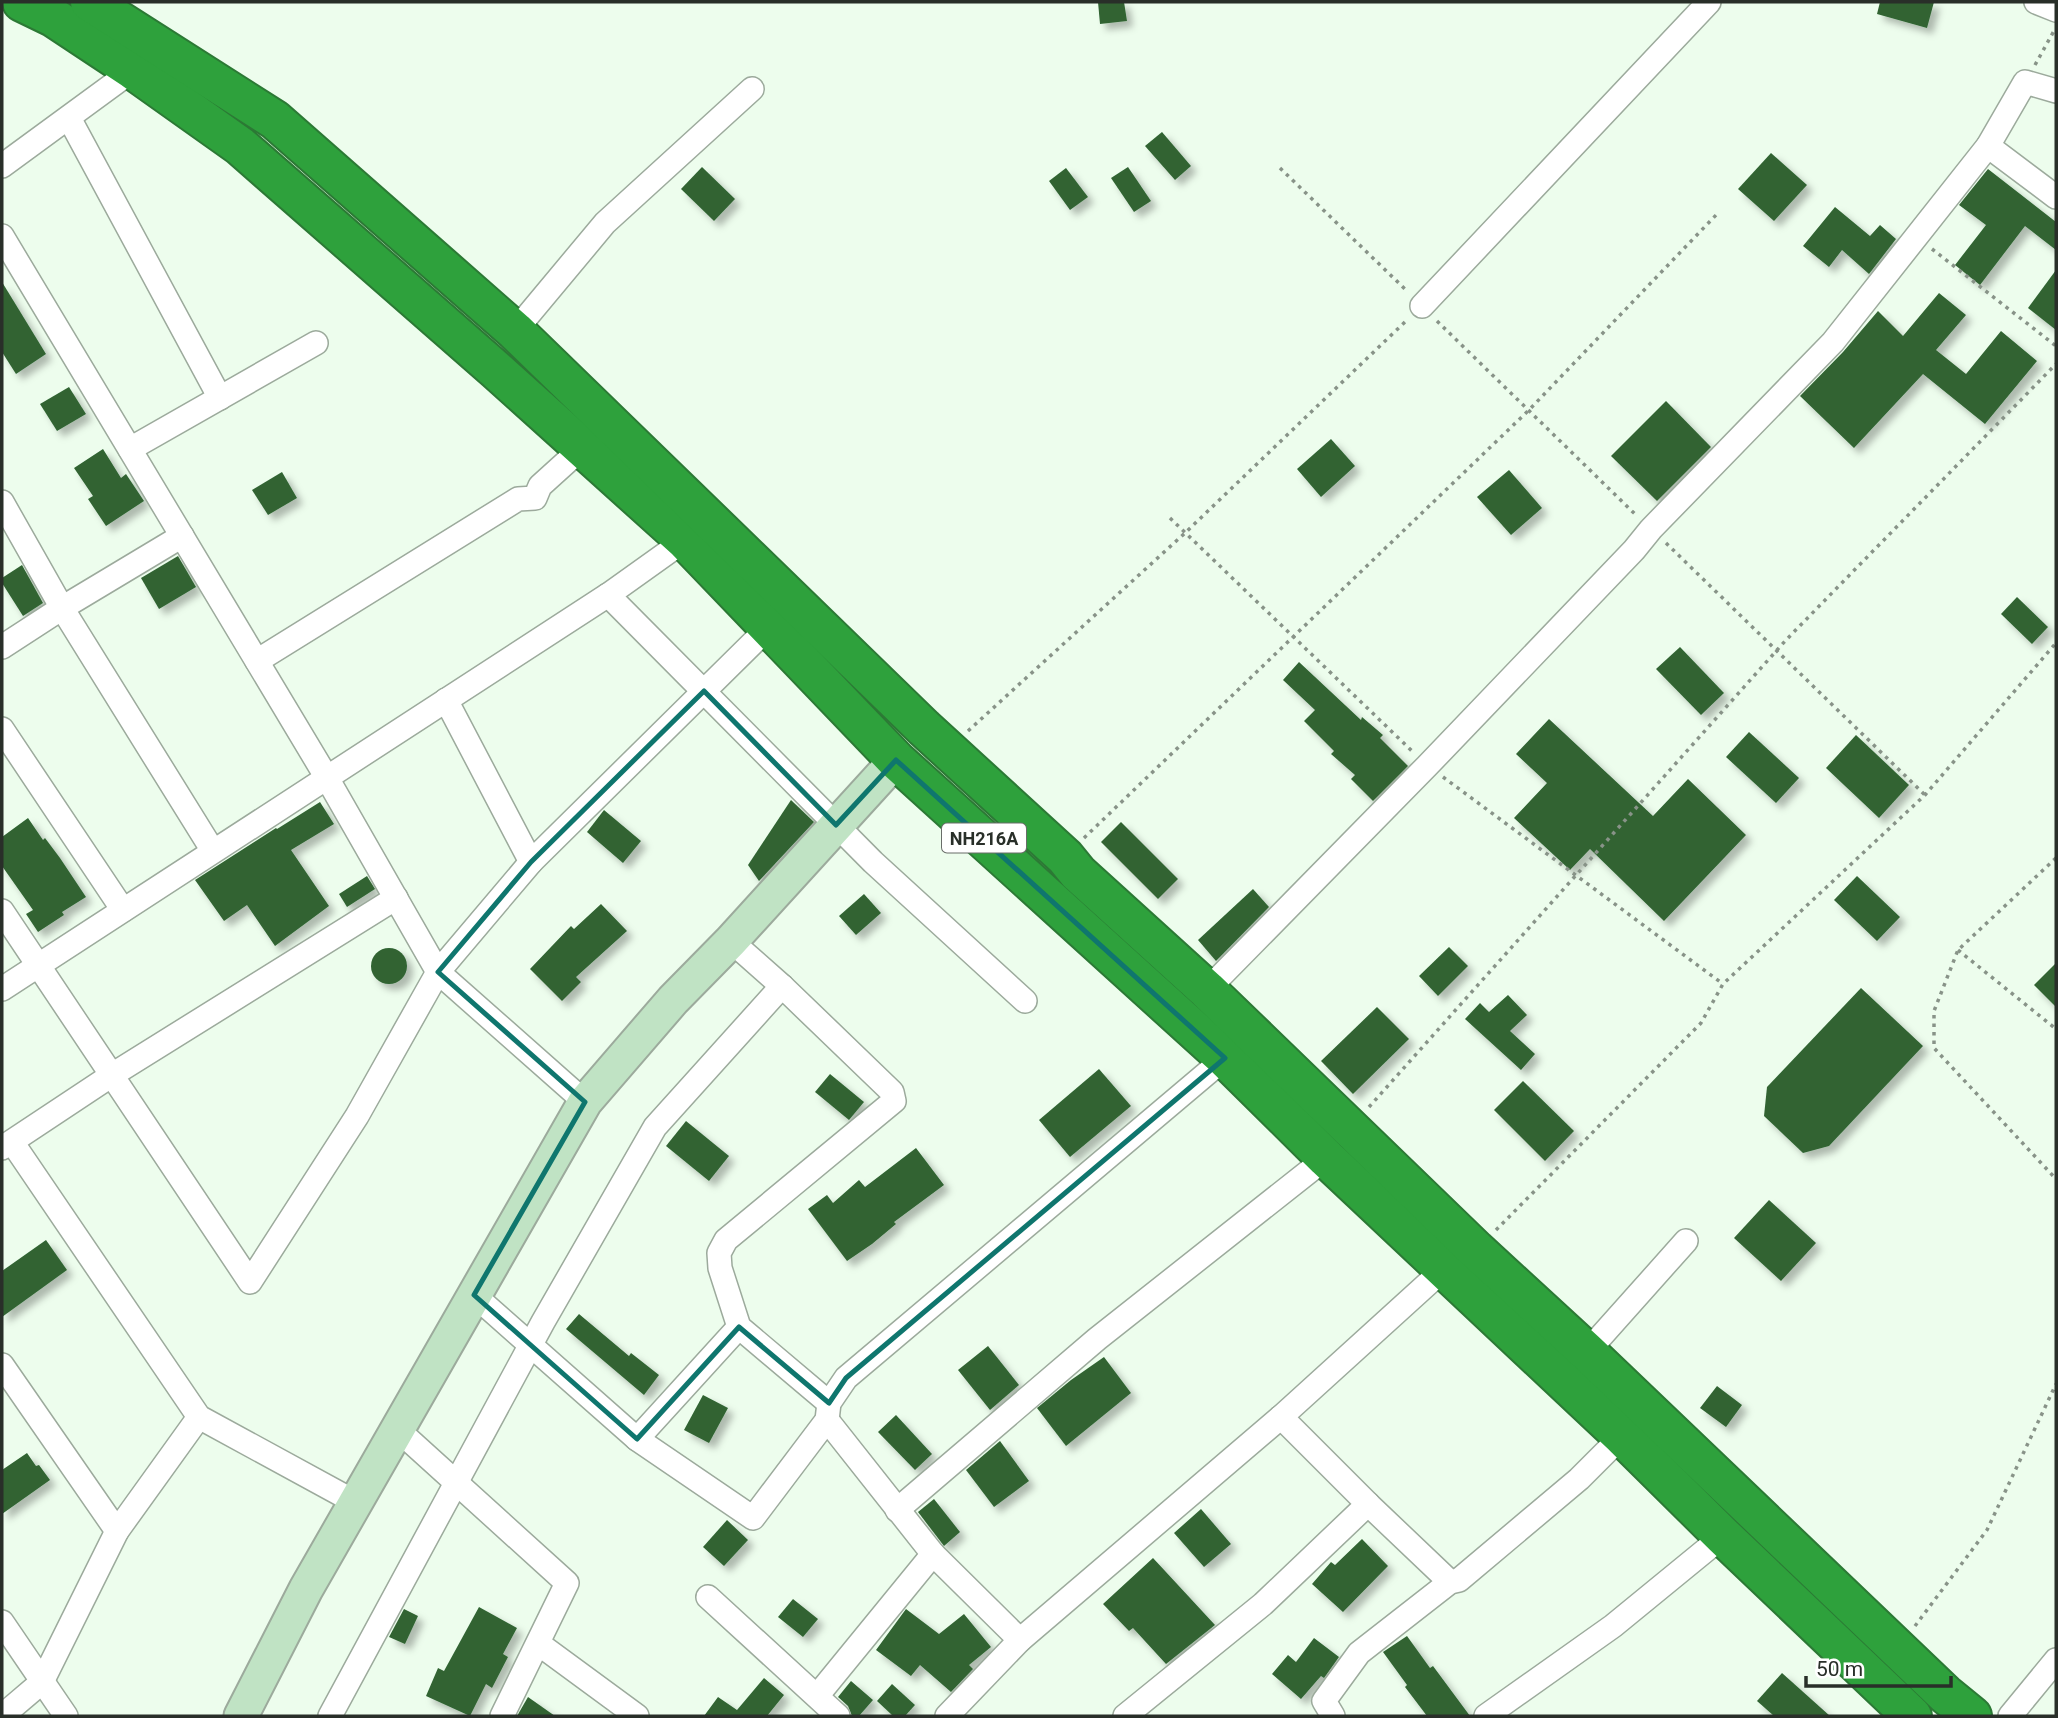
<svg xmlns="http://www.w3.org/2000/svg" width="2058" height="1718" viewBox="0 0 2058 1718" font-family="Roboto,sans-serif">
<defs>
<filter id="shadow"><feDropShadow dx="6" dy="6" stdDeviation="3.5" flood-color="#0004"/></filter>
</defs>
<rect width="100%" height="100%" fill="#edfded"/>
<g fill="#306433" filter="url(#shadow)">
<path d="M1098,2H1124L1127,21L1100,24Z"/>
<path d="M1880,2H1934L1927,28L1877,14Z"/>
<path d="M1162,132L1191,166L1175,180L1145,146Z"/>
<path d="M1771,153L1807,185L1774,221L1738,189Z"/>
<path d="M702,167L735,199L714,221L681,189Z"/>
<path d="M1128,167L1151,201L1134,212L1111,178Z"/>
<path d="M1066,168L1088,197L1070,210L1049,181Z"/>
<path d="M1988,169L2056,222V250L2025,226L1980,285L1955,265L1986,225L1959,205Z"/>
<path d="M1835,207L1870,236L1880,225L1896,239L1869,274L1842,250L1829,267L1803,246Z"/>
<path d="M2056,270V330L2028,308Z"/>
<path d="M2,282L46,354L16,374L2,352Z"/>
<path d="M1939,293L1966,315L1936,350L1966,374L2001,331L2037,361L1985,424L1923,374L1854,448L1800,396L1843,352L1878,311L1903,336Z"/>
<path d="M69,387L86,414L57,431L40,404Z"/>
<path d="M1666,401L1711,447L1657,501L1611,456Z"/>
<path d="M1331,439L1355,466L1321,497L1297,469Z"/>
<path d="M103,449L121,478L126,474L144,501L106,526L88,499L93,496L74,468Z"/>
<path d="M1509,470L1542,508L1511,535L1477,497Z"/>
<path d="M282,472L297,498L268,515L252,490Z"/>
<path d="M178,556L196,587L159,609L141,578Z"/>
<path d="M22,565L43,603L23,616L2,583V578Z"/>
<path d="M2017,597L2048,627L2032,644L2001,614Z"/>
<path d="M1680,647L1724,693L1701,715L1656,669Z"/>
<path d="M1299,662L1361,720L1362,717L1383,735L1380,738L1408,766L1373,801L1351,779L1355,775L1331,754L1334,751L1304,721L1315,710L1283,680Z"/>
<path d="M1549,719L1653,816L1688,779L1746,835L1664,921L1590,849L1570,870L1514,818L1547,783L1516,754Z"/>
<path d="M1749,732L1799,778L1776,803L1726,757Z"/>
<path d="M1856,735L1909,785L1879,818L1826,768Z"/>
<path d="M791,800L814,822L759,881L748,865Z"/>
<path d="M320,802L334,824L291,850L329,906L275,946L247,905L224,921L195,880L276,828L277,829Z"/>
<path d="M604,810L641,841L623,863L587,832Z"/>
<path d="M28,818L43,840L45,838L60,858L86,897L62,912L64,915L38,932L26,914L33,910L2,866V837Z"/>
<path d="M1121,822L1178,879L1158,899L1101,842Z"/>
<path d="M367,876L375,889L347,907L339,894Z"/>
<path d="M1857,876L1900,917L1877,941L1834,900Z"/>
<path d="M1253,889L1269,907L1216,961L1198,940Z"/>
<path d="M864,894L881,913L856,935L839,916Z"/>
<path d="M601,904L627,931L576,977L581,982L562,1001L530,969L571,926L574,929Z"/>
<path d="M1449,947L1468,966L1438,996L1419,976Z"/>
<circle cx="389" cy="966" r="18"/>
<path d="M2056,963V1007L2034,985Z"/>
<path d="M1861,988L1923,1046L1829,1146L1803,1153L1764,1116L1767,1087Z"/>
<path d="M1508,995L1527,1015L1510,1031L1535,1054L1521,1070L1465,1019L1480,1003L1489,1012Z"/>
<path d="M1377,1007L1409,1039L1353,1094L1321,1061Z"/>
<path d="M1099,1069L1131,1106L1070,1157L1039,1120Z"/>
<path d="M830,1074L864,1102L849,1120L815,1092Z"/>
<path d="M1523,1081L1574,1131L1545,1161L1494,1110Z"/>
<path d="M686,1121L729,1156L709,1181L666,1146Z"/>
<path d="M916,1148L944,1185L894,1222L896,1224L872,1244L847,1261L808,1209L827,1195L833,1203L859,1180L865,1187Z"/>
<path d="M1769,1200L1816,1243L1781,1281L1734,1238Z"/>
<path d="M46,1240L67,1270L2,1317V1271Z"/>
<path d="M579,1314L629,1356L631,1353L659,1375L644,1395L566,1329Z"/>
<path d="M988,1346L1019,1385L990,1410L958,1370Z"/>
<path d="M1104,1357L1131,1393L1066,1446L1037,1408L1071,1380Z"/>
<path d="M1717,1386L1742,1405L1726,1427L1700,1408Z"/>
<path d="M703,1395L728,1408L709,1443L684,1430Z"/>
<path d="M896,1415L932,1454L915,1470L878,1432Z"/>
<path d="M1000,1441L1029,1481L994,1507L966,1470Z"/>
<path d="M27,1453L36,1466L39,1465L50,1480L2,1514V1470Z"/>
<path d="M934,1499L960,1532L944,1546L918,1512Z"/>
<path d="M1201,1509L1231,1544L1204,1567L1174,1533Z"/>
<path d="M727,1520L748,1540L724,1566L703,1547Z"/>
<path d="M1362,1539L1388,1566L1343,1612L1312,1584L1331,1562L1335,1565Z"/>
<path d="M1153,1558L1215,1625L1166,1664L1133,1628L1129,1631L1103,1604Z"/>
<path d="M793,1599L818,1619L803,1637L778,1617Z"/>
<path d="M479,1607L517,1628L503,1654L508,1657L492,1688L486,1684L470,1716L426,1696L438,1668L444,1671Z"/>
<path d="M404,1609L418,1616L405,1644L389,1637Z"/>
<path d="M906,1609L939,1634L964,1614L991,1647L969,1665L973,1669L951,1692L920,1665L911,1676L876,1650Z"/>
<path d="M1407,1636L1430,1668L1433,1666L1470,1716H1427L1405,1687L1407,1685L1383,1652Z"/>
<path d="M1314,1638L1339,1657L1324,1678L1321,1676L1301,1699L1272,1674L1288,1655L1296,1662Z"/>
<path d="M1782,1673L1830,1716H1774L1757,1701Z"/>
<path d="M764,1678L784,1695L767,1716H704L718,1697L737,1710Z"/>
<path d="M851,1681L873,1700L859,1716H852L848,1706L838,1697Z"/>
<path d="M892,1684L915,1705L905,1716H893L877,1701Z"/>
<path d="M528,1697L555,1716H517Z"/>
</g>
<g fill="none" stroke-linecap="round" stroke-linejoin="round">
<g stroke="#9caa9c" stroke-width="26">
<g id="street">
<path d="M2036,2L2056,10"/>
<path d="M69,118L220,398"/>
<path d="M1988,146L2056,197"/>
<path d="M2,166L133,70"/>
<path d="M2,236L327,778L438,972L585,1102"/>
<path d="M1422,306L1709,2"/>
<path d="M515,331L605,223L752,89"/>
<path d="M130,449L316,343"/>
<path d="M2,502L62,608L213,851"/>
<path d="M608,595L873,862L1025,1001"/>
<path d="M2,647L62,608L182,536"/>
<path d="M257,661L518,499L535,498L540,486L582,448"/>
<path d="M446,700L531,862"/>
<path d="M2,729L123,910"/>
<path d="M2,911L250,1282L357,1116L438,972L531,862L770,626"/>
<path d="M731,941L782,986L892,1092L894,1101L726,1240L719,1253L720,1268L739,1327L829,1403"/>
<path d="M2,989L608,595L685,540"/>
<path d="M1207,990L1427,766L1634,550L1651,529L1833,342L1988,146L2025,82L2056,91"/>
<path d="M12,1142L199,1417L355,1502"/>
<path d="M2,1148L112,1075L396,898"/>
<path d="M474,1295L637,1439L753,1518L827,1420L829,1403L846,1378L1225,1058"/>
<path d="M1587,1352L1686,1241"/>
<path d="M2,1365L117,1531"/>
<path d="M1281,1417L1368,1504L1450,1582"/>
<path d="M397,1429L567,1583L502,1716"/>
<path d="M637,1439L739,1327"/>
<path d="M897,1510L1097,1339L1326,1158"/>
<path d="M933,1554L1020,1640"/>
<path d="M708,1597L838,1716"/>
<path d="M2,1622L66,1716"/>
<path d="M539,1644L637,1716"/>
<path d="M817,1696L933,1554L827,1420"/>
<path d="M2,1716L42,1682L117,1531L199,1417"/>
<path d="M330,1716L543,1322L655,1127L782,986"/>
<path d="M947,1716L1020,1640L1281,1417L1444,1269"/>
<path d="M1125,1716L1263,1604L1368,1504"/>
<path d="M1333,1716L1324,1701L1359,1653L1450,1582L1459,1580L1579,1479L1622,1436"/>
<path d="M1486,1716L1613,1626L1723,1536"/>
<path d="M2010,1716L2056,1660"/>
</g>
</g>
<g stroke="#9caa9c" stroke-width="37">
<path id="secondary" d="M241,1716L306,1589L585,1102L673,1000L731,941L896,760"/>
</g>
<g stroke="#2c7935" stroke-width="42">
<g id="highway">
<path d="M22,2L53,17L133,70L240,146L496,370L685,540L896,760L1225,1058L1326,1158L1622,1436L1723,1536L1912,1716"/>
<path d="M90,2L275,120L515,331L924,728L1065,857L1078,873L1207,990L1476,1250L1587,1352L1945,1694L1972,1716"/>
</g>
</g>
<g stroke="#889388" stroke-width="3.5" stroke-dasharray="3.5 5" stroke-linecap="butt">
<path d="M2035,65L2055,29"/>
<path d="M1280,168L1407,291"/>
<path d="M1932,249L2056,346"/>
<path d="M1437,321L1637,516"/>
<path d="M1170,518L1413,752"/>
<path d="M1666,543L1925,795"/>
<path d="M968,731L1185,533L1407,320"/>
<path d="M1443,777L1723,984"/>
<path d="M1084,838L1529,410L1718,213"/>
<path d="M2056,858L1958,950L1934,1011V1048L2056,1179"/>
<path d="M1958,950L2056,1029"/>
<path d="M1369,1107L1786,640L2056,364"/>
<path d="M1496,1230L1701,1023L1723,984L1925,795L2056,643"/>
<path d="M1915,1626L1987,1530L2056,1384"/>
</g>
<use href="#street" stroke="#fff" stroke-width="23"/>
<use href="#secondary" stroke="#c0e3c4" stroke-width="33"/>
<use href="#highway" stroke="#2ea13c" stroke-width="38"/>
</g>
<path fill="none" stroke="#0f766e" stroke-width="5" stroke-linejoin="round" d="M704,691L836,825L896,760L1225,1058L846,1378L829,1403L739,1327L637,1439L474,1295L585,1102L438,972L531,862Z"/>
<g text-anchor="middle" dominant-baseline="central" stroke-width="7" stroke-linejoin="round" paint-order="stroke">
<rect fill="#fff" stroke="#696d69" stroke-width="2" x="942" y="823.5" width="84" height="29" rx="5"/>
<g font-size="18" font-weight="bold" fill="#292f29">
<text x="984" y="838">NH216A</text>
</g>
</g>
<rect width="2058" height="1718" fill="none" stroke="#292f29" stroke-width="7"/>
<path d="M1806 1676v10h145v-10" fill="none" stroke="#292f29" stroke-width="3.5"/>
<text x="1816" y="1676" font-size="21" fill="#292f29" stroke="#ffffff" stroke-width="5" paint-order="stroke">50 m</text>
</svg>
